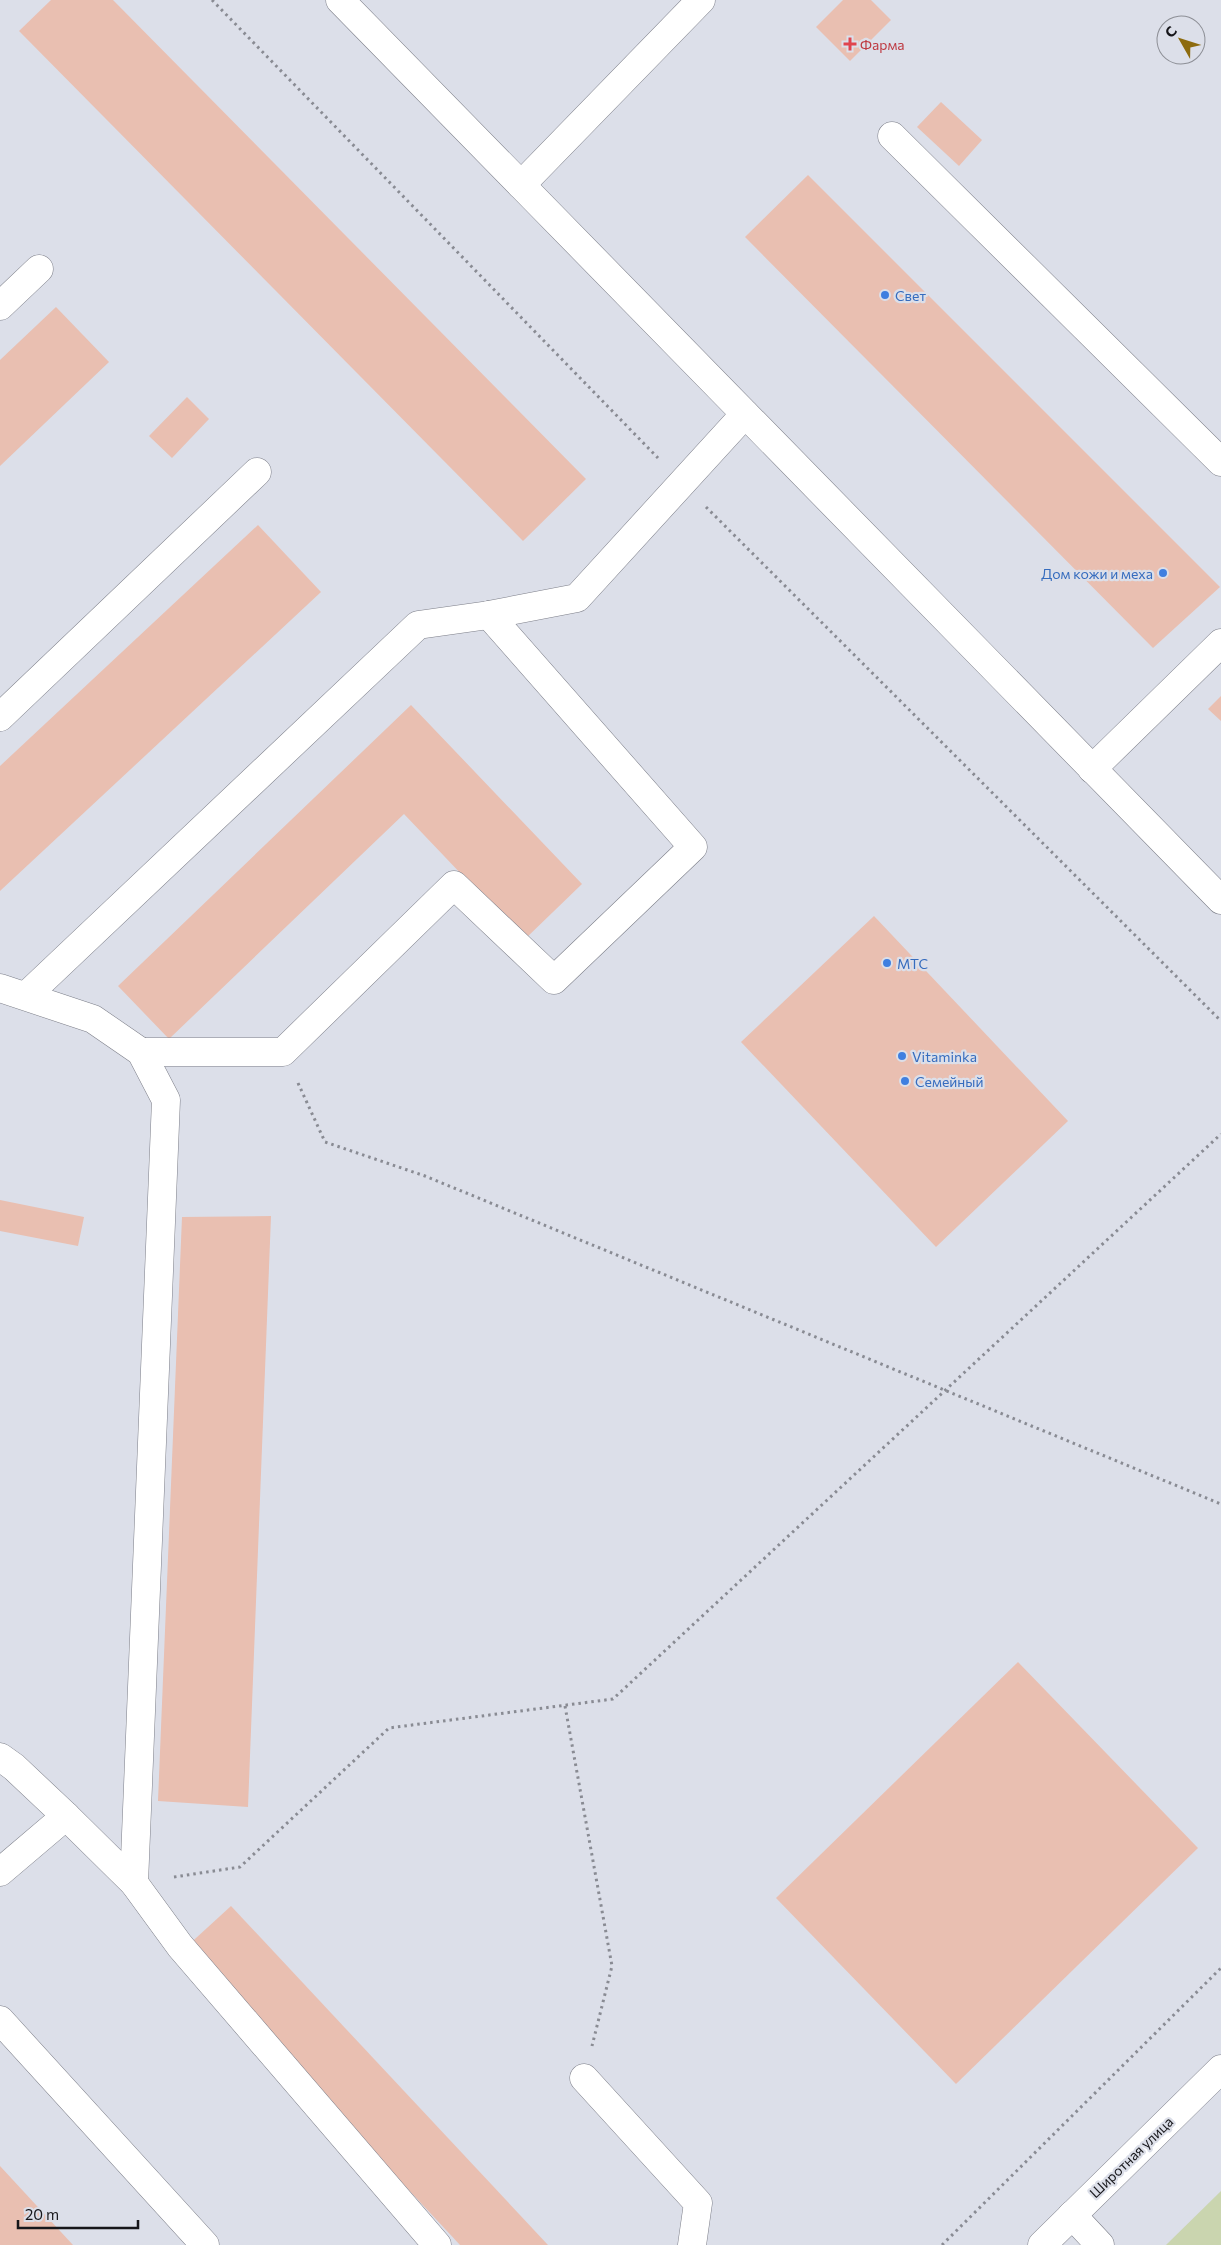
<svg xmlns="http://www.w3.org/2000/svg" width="1221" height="2245" viewBox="0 0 1221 2245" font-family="Commissioner,sans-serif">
<rect width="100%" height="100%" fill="#dcdfe9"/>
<path fill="#cad5af" d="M1221,2191V2245H1166Z"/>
<g fill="#e9bfb1">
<path d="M51,0H113L586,479L523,541L19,31Z"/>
<path d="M843,0H871L891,20L850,61L816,27Z"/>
<path d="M941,102L982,140L959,166L917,127Z"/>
<path d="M808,175L1220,587L1153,648L745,237Z"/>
<path d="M56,307L109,362L0,466V360Z"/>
<path d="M187,397L209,419L172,458L149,436Z"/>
<path d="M258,525L321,592L0,891V766Z"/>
<path d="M1221,696V721L1208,709Z"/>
<path d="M411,705L582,884L524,940L404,814L169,1039L118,986Z"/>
<path d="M874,916L1068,1121L936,1247L741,1042Z"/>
<path d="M0,1200L84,1217L78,1246L0,1231Z"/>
<path d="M271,1216L248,1807L158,1801L182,1217Z"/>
<path d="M1018,1662L1198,1848L956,2084L776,1898Z"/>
<path d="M231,1906L548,2245H460L184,1949Z"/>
<path d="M0,2166L73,2245H0Z"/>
</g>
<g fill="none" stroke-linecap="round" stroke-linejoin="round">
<g stroke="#7c7e88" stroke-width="29">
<g id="minor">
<path d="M340,0L1221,900"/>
<path d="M892,136L1221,462"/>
<path d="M521,185L701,0"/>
<path d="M0,306L39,269"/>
<path d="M0,717L257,472"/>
<path d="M1092,769L1221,643"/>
<path d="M0,988L93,1019L141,1052L166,1100L134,1883"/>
<path d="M27,995L418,625L489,615L577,598L745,414"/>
<path d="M141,1052H283L454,885L554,980L693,847L489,615"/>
<path d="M0,1757L14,1767L66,1816L134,1883L180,1946L437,2245"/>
<path d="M0,1872L66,1816"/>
<path d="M0,2020L205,2245"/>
<path d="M584,2078L698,2203L692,2245"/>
<path d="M1072,2215L1100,2245"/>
<path d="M1042,2245L1221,2069"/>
</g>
</g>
<g stroke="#898b93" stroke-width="3" stroke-dasharray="2.5 4" stroke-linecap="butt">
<path d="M212,0L658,458"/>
<path d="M706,507L1221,1021"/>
<path d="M298,1083L325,1142L425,1176L1221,1504"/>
<path d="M565,1706L612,1966L592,2046"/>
<path d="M174,1877L240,1867L389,1728L613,1699L1221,1134"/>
<path d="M942,2245L1221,1968"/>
</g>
<use href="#minor" stroke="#fff" stroke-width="28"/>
</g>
<path fill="#e0444e" stroke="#dcdfe9" stroke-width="2" d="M847.5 36.5h5v5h5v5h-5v5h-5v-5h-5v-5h5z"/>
<g fill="#3f7fe0" stroke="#dcdfe9" stroke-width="2">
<circle cx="885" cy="295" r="5"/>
<circle cx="1163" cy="573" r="5"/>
<circle cx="887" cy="963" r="5"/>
<circle cx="902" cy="1056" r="5"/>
<circle cx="905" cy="1081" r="5"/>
</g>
<g text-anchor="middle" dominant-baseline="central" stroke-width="4.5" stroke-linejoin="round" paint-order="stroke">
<g font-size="14" fill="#be3a42" stroke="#dcdfe9" text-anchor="start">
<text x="860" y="44">Фарма</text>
</g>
<g font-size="14" fill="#366cbe" stroke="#dcdfe9" text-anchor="start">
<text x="895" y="295">Свет</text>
<text x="1153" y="573" text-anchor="end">Дом кожи и меха</text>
<text x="897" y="963">МТС</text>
<text x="912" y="1056">Vitaminka</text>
<text x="915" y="1081">Семейный</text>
</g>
<g font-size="14" fill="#16161a" stroke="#dcdfe9">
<text transform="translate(1131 2157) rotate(-44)">Широтная улица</text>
</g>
</g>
<g transform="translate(1181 40) rotate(309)"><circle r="24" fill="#dcdfe9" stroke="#8d8f96"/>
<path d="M0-4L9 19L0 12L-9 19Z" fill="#8d6b0e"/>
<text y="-8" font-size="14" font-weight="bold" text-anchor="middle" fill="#16161a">С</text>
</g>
<path d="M18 2220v8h120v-8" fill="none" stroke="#16161a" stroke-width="2.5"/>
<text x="25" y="2220" font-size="15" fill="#16161a" stroke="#dcdfe9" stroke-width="4" paint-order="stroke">20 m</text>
</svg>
